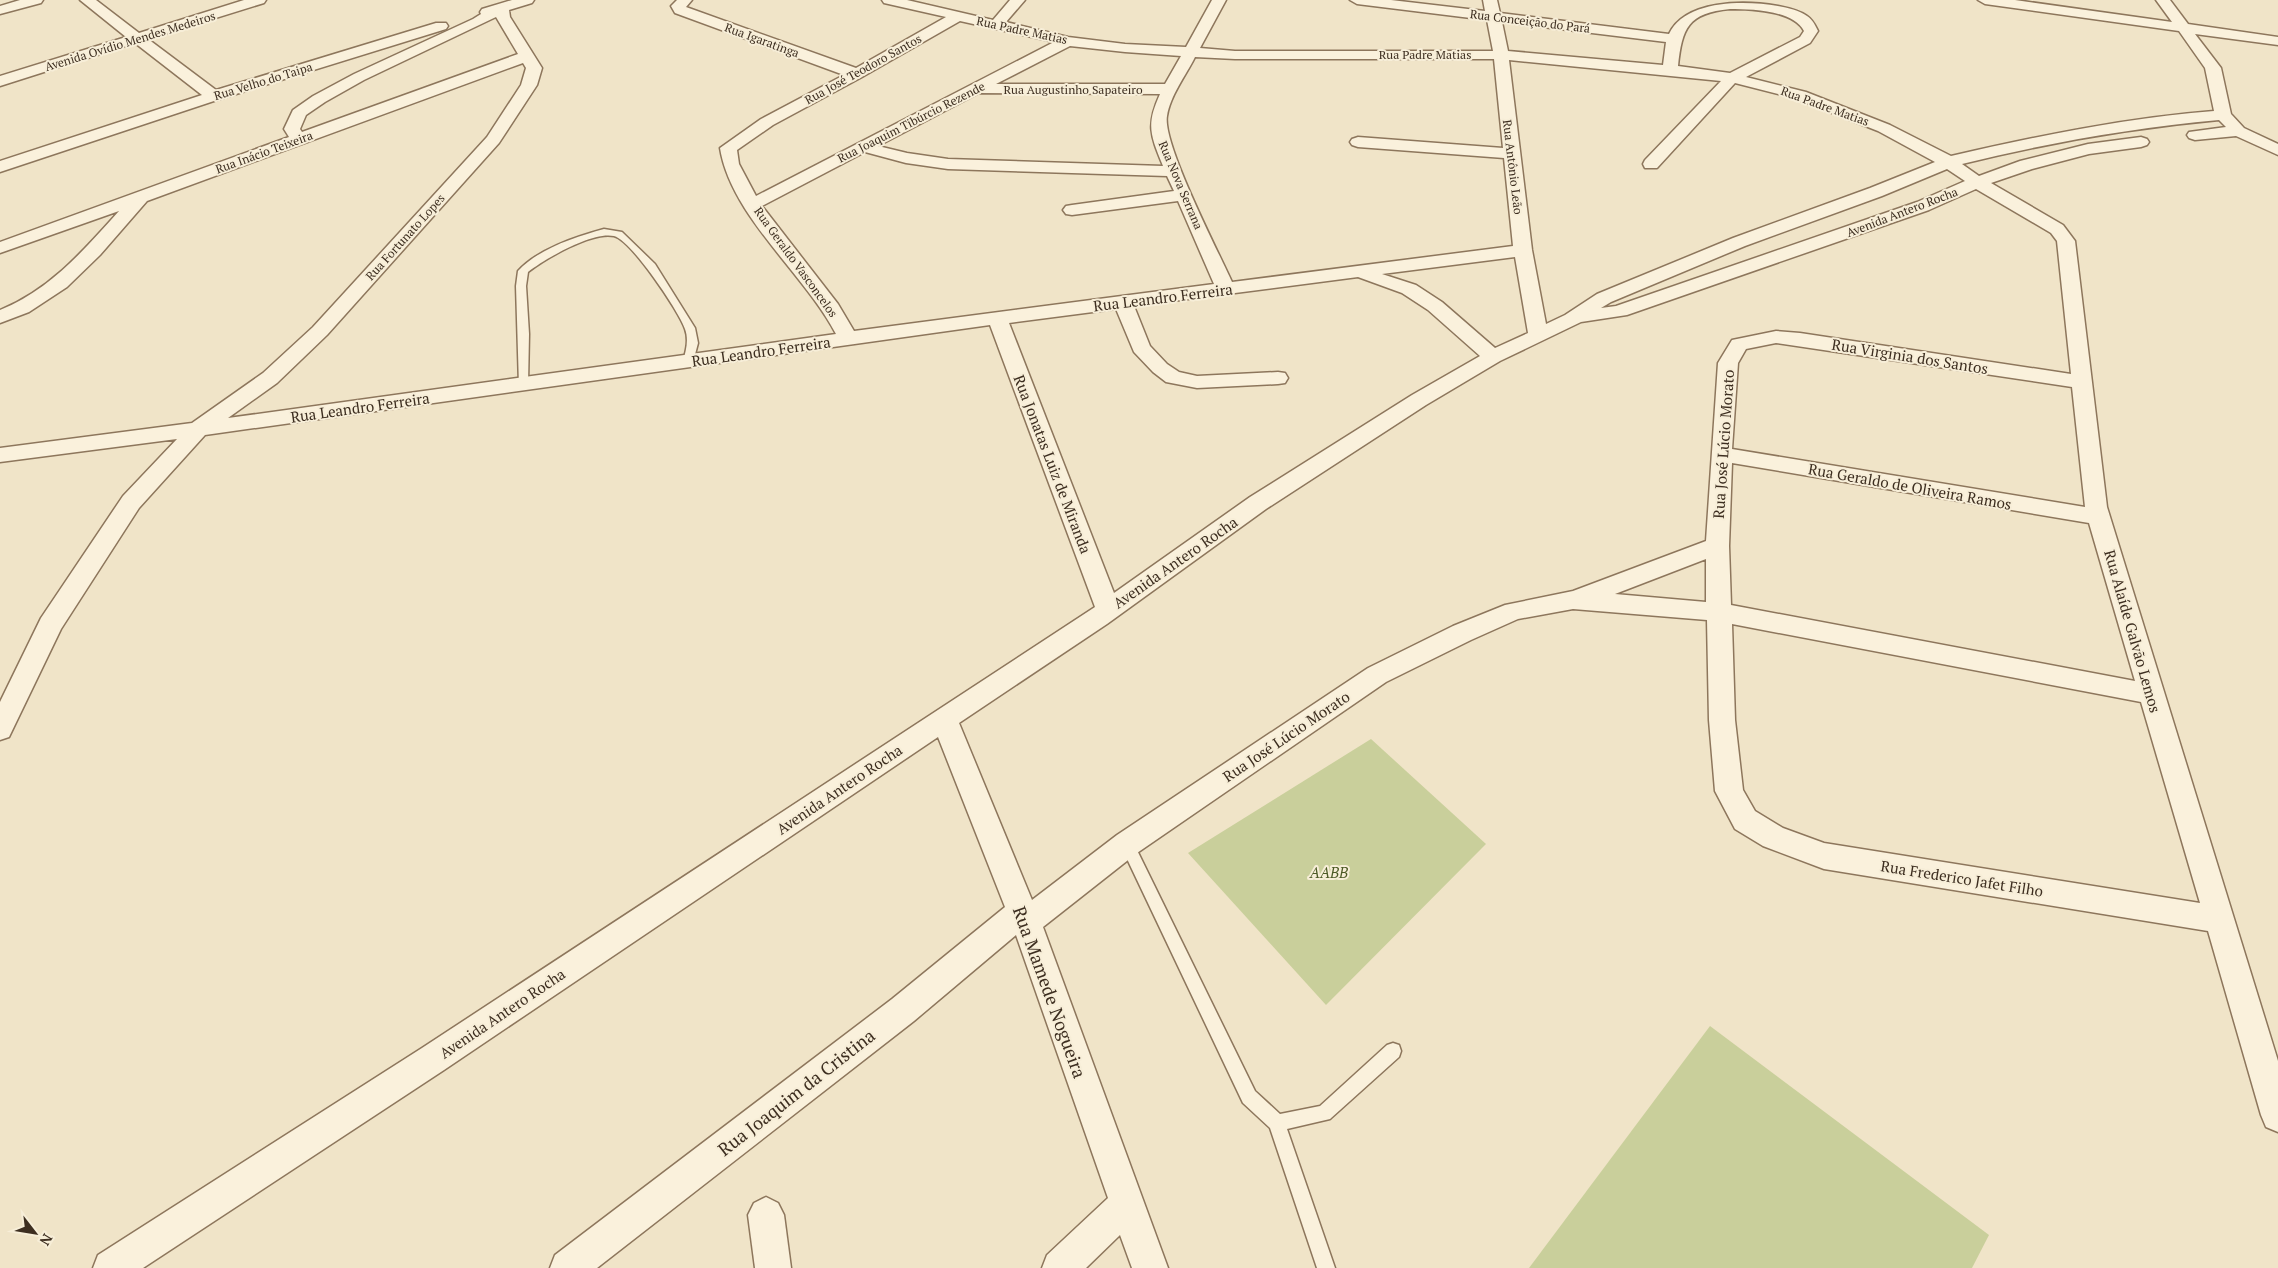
<svg xmlns="http://www.w3.org/2000/svg" width="2278" height="1268" viewBox="0 0 2278 1268" font-family="'PT Serif',serif">
<rect width="100%" height="100%" fill="#f0e4c8"/>
<g fill="#c9cf9b">
<path d="M1371,739L1486,844L1326,1005L1188,853Z"/>
<path d="M1710,1026L1989,1235L1972,1268H1529Z"/>
</g>
<g fill="none" stroke-linecap="round" stroke-linejoin="round">
<g stroke="#8d765c" stroke-width="3">
<g id="lane">
<path d="M604,229L622,232L655,264L695,328L698,343L693,362L688,365L683,362C686,350 689,340 685,329C679,311 631,240 614,236C592,231 545,259 528,272L526,286L529,334L528,384L527,386H519L516,286L518,271C538,249 575,237 604,229Z"/>
<path d="M1127,838L1132,840L1255,1091L1280,1114L1320,1106L1387,1045L1393,1043L1399,1045L1401,1051L1399,1057L1330,1119L1287,1129L1335,1268H1317L1270,1128L1243,1103L1120,844L1122,840Z"/>
</g>
</g>
<g stroke="#8d765c" stroke-width="3">
<g id="street">
<path d="M20,0H43L41,3L0,14V6Z"/>
<path d="M80,0H96L139,33L244,0H266L264,3L148,39L216,90L436,23H446L448,26L446,29L220,99L0,172V161L202,95L135,43L0,86V76L126,37Z"/>
<path d="M512,0H534L532,3L509,10L510,17L542,68L537,85L499,143L327,335L277,383L228,418L836,334C804,273 731,216 720,148L761,119L844,75L675,13L671,6L677,0H692L686,7L856,68L946,17L884,3L882,0H907L993,20L1010,0H1025L1006,22L1068,37L1125,44L1186,47L1212,0H1226L1200,48L1235,51H1493L1487,20L1357,4L1350,0H1391L1485,11L1483,0H1497L1500,13L1669,34C1685,0 1743,0 1778,6C1788,8 1799,10 1807,16C1813,20 1815,25 1818,31L1810,43L1746,77L1806,92L1890,125L1951,156C2038,136 2125,118 2214,111L2205,68L2179,31L1985,4L1978,0H2015L2172,22L2156,0H2170L2188,24L2278,37V45L2195,34L2221,68L2231,114L2244,128L2278,144V155L2236,136L2195,140L2189,138L2187,135L2189,132L2226,127L2219,120C2132,128 2047,143 1962,164L1979,176L2020,161L2088,144L2141,137L2147,139L2149,142L2147,145L2141,147L2089,154L2032,169L1991,183L2063,225L2075,241L2107,507L2278,1061V1132L2266,1127L2261,1115L2208,931L1824,869L1763,846L1735,829L1715,791L1709,720L1707,620L1573,609L1518,619L1471,640L1386,682L1137,853L1043,927L1168,1268H1132L1120,1235L1086,1268H1042L1047,1255L1108,1198L1016,935L914,1021L597,1268H550L555,1255L892,999L1005,907L938,737L444,1070L143,1268H93L98,1255L422,1048L1095,607L990,325L205,435L139,508L61,629L9,737L0,740V702L41,618L123,496L177,439L0,462V448L192,423L263,373L313,327L487,137L521,85L526,68L523,63L147,201L100,255L67,287L29,312L0,323V310C50,290 84,250 119,211L0,253V242L289,137L284,129L293,110L313,96L354,74L473,19L481,14L480,12L482,9ZM1730,9C1751,9 1793,10 1804,31L1800,37L1730,73L1678,66C1682,28 1688,13 1730,9ZM496,17L518,54L302,132L300,129L306,115L325,102L364,80ZM960,21L1054,42L756,196L739,164L737,150L773,125L862,77ZM1502,22L1666,42L1663,65L1508,51ZM1070,46L1125,52L1181,56L1165,84H996ZM1195,57L1235,59H1494L1503,148L1358,137L1352,139L1350,142L1352,145L1358,147L1504,158L1513,246L1232,282C1218,251 1162,143 1167,116C1170,96 1186,75 1195,57ZM1509,60L1721,81L1645,160L1643,164L1645,168H1657L1735,83L1794,98L1878,131L1935,162L1870,188L1733,238L1597,294L1565,315L1546,324L1532,250ZM979,93L1160,94C1146,125 1150,134 1163,166L948,159L907,153L878,146ZM865,152L906,163L948,169L1167,176L1174,191L1072,205L1066,206L1063,210L1066,214L1072,215L1178,201L1214,284L854,331L838,304L762,206ZM1947,169L1965,181L1917,202L1616,306L1601,308L1611,302L1745,246L1882,196ZM1976,189L2051,233L2057,241L2071,374L1800,333L1776,331L1732,340L1718,363L1706,541L1573,591L1505,605L1453,626L1368,668L1117,835L1032,900L959,723L1107,624L1266,509L1426,405L1500,361L1581,322L1627,315L1929,210ZM1515,257L1528,333L1495,348L1442,302L1416,285L1382,274ZM1358,277L1402,293L1428,310L1480,356L1412,395L1250,497L1114,593L1009,323L1116,309L1134,352L1153,372L1166,382L1197,388L1278,384L1285,383L1288,378L1285,373L1278,372L1197,376L1179,372L1167,364L1150,346L1134,306ZM1776,343L2072,387L2085,507L1732,449L1738,363L1746,349ZM1732,463L2089,523L2135,681L1731,605L1729,546ZM1706,559V602L1615,594ZM1732,624L2141,702L2200,903L1824,843L1783,828L1755,811L1743,790L1735,720Z"/>
<path d="M766,1197L778,1203L784,1215L791,1268H755L748,1215L754,1203Z"/>
</g>
</g>
<use href="#lane" fill="#faf1dc" fill-rule="evenodd"/>
<use href="#street" fill="#faf1dc" fill-rule="evenodd"/>
</g>
<g text-anchor="middle" dominant-baseline="central" stroke-width="4" stroke-linejoin="round" paint-order="stroke">
<g font-size="12" fill="#3d2e20" stroke="#f7eed8">
<text transform="translate(1530 21) rotate(7)">Rua Conceição do Pará</text>
<text transform="translate(1022 30) rotate(12)">Rua Padre Matias</text>
<text transform="translate(762 40) rotate(20)">Rua Igaratinga</text>
<text transform="translate(130 41) rotate(-17)">Avenida Ovídio Mendes Medeiros</text>
<text x="1425" y="54">Rua Padre Matias</text>
<text transform="translate(863 69) rotate(-29)">Rua José Teodoro Santos</text>
<text transform="translate(263 81) rotate(-17)">Rua Velho do Taipa</text>
<text x="1073" y="89">Rua Augustinho Sapateiro</text>
<text transform="translate(1825 106) rotate(20)">Rua Padre Matias</text>
<text transform="translate(911 122) rotate(-27)">Rua Joaquim Tibúrcio Rezende</text>
<text transform="translate(264 152) rotate(-20)">Rua Inácio Teixeira</text>
<text transform="translate(1513 167) rotate(83)">Rua Antônio Leão</text>
<text transform="translate(1181 185) rotate(67)">Rua Nova Serrana</text>
<text transform="translate(1902 212) rotate(-21)">Avenida Antero Rocha</text>
<text transform="translate(405 237) rotate(-48)">Rua Fortunato Lopes</text>
<text transform="translate(796 262) rotate(54)">Rua Geraldo Vasconcelos</text>
</g>
<g font-size="15" fill="#3d2e20" stroke="#f7eed8">
<text transform="translate(1163 297) rotate(-7)">Rua Leandro Ferreira</text>
<text transform="translate(761 351) rotate(-8)">Rua Leandro Ferreira</text>
<text transform="translate(1910 356) rotate(9)">Rua Virginia dos Santos</text>
<text transform="translate(360 407) rotate(-8)">Rua Leandro Ferreira</text>
<text transform="translate(1723 444) rotate(-86)">Rua José Lúcio Morato</text>
<text transform="translate(1053 464) rotate(69)">Rua Jonatas Luiz de Miranda</text>
<text transform="translate(1910 486) rotate(10)">Rua Geraldo de Oliveira Ramos</text>
<text transform="translate(1175 562) rotate(-35)">Avenida Antero Rocha</text>
<text transform="translate(2133 631) rotate(74)">Rua Alaíde Galvão Lemos</text>
<text transform="translate(1286 736) rotate(-34)">Rua José Lúcio Morato</text>
<text transform="translate(839 789) rotate(-34)">Avenida Antero Rocha</text>
<text transform="translate(1962 878) rotate(9)">Rua Frederico Jafet Filho</text>
<text transform="translate(502 1013) rotate(-34)">Avenida Antero Rocha</text>
</g>
<g font-size="15" font-style="italic" fill="#4d5a26" stroke="#f7eed8">
<text x="1329" y="872">AABB</text>
</g>
<g font-size="18" fill="#3d2e20" stroke="#f7eed8">
<text transform="translate(1050 992) rotate(70)">Rua Mamede Nogueira</text>
<text transform="translate(796 1092) rotate(-38)">Rua Joaquim da Cristina</text>
</g>
</g>
<g transform="translate(35 1233) rotate(121)" stroke="#f7eed8" stroke-width="4" paint-order="stroke">
<path d="M0-4L9 19L0 12L-9 19Z" fill="#3d2e20"/>
<text y="-8" font-size="14" font-weight="bold" text-anchor="middle" fill="#3d2e20">N</text>
</g>
</svg>
